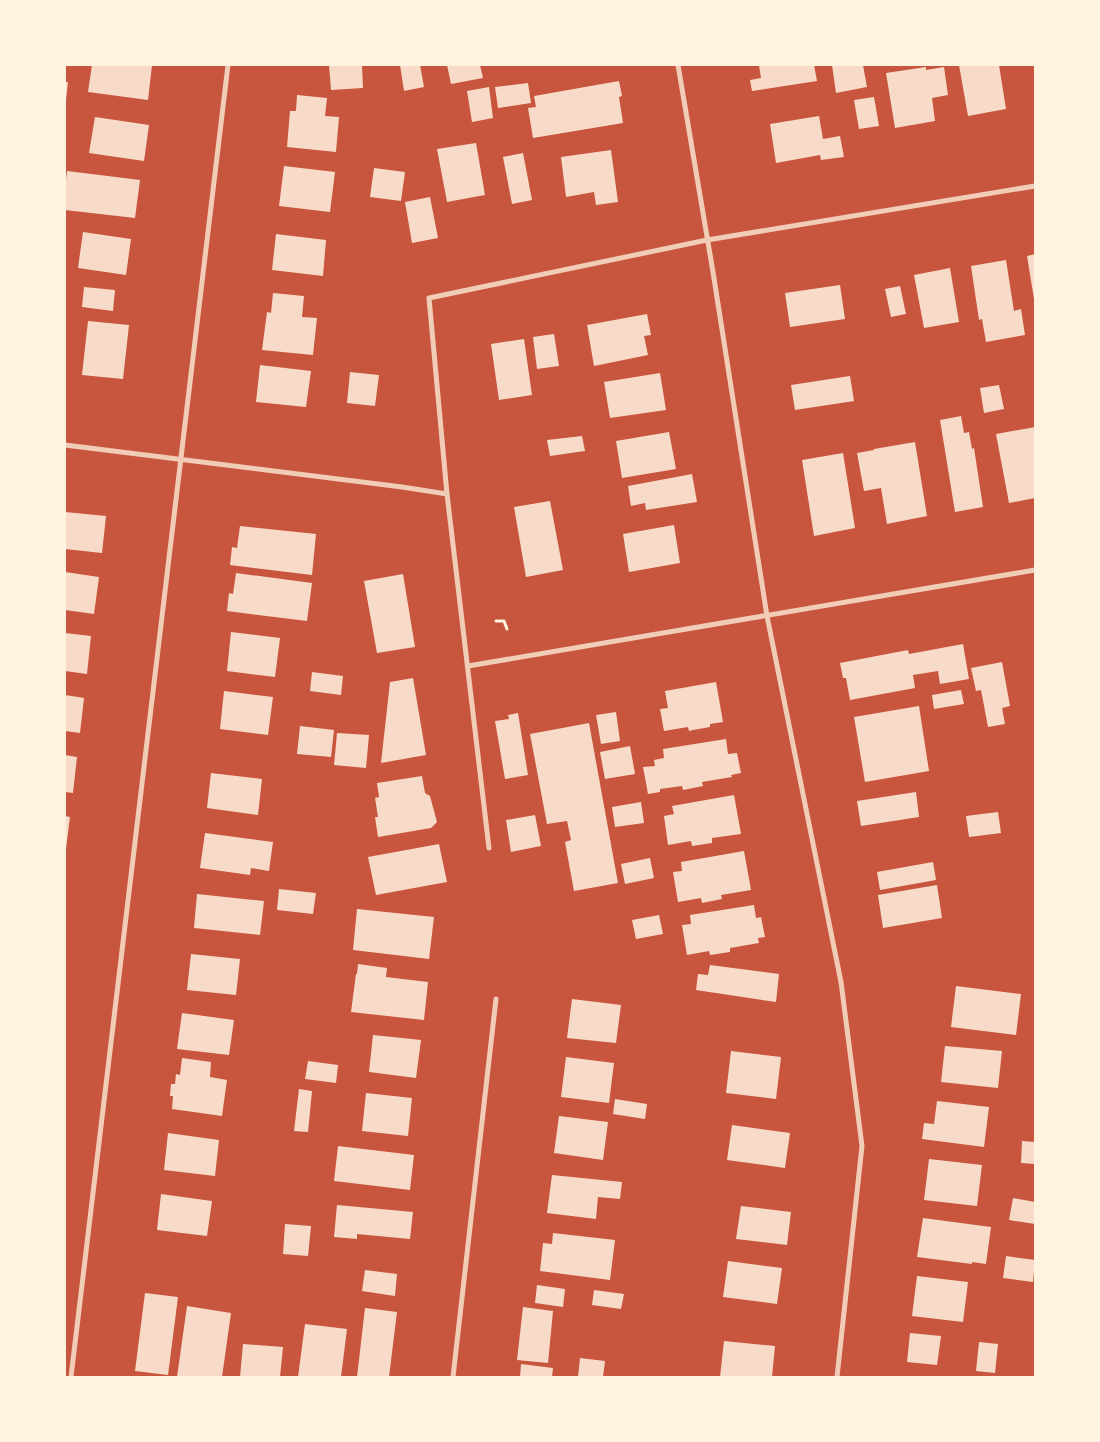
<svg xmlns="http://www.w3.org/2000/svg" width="1100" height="1442" viewBox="0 0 1100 1442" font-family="Literata,serif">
<rect width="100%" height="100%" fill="#c8553d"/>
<g fill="#f7dbc8">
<path d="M92,65H152L148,100L88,92Z"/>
<path d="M329,65H362L363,88L331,90Z"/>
<path d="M400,65H420L424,87L404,91Z"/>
<path d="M447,65H480L483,78L451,84Z"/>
<path d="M759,65H814L817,81L752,91L750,80L761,78Z"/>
<path d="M832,65H863L867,87L836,93Z"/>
<path d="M959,65H999L1006,109L968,116Z"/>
<path d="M926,67V70L944,67L948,95L932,98L935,121L895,128L886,73Z"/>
<path d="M619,81L622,96L619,97L623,123L533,138L528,108L536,107L534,96Z"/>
<path d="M65,82H68L66,100H65Z"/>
<path d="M528,83L531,103L498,108L495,87Z"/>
<path d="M489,87L493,118L472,122L467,91Z"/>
<path d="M297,95L327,98L325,116L339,117L336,152L287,147L290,111H296Z"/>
<path d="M874,97L879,126L859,129L854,100Z"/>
<path d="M819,116L823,139L840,136L844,157L821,160L820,155L776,163L770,124Z"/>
<path d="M95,117L149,125L144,161L89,153Z"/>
<path d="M476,143L485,195L447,202L437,149Z"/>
<path d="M611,150L618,202L596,205L594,192L566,197L561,157Z"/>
<path d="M523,153L532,200L512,204L503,157Z"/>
<path d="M284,166L335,172L330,212L279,206Z"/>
<path d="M374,168L405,172L401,201L370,197Z"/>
<path d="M67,171L140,180L135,218L65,210V188Z"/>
<path d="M430,197L438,238L412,243L405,202Z"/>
<path d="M83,232L131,239L126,275L78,268Z"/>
<path d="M276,234L326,240L323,276L272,270Z"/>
<path d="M1035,254V299H1034L1027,256Z"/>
<path d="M1006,260L1014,311L1021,309L1025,335L986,342L982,319L979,320L971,266Z"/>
<path d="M950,268L959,322L924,328L914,275Z"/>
<path d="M840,285L845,319L790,327L785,293Z"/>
<path d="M900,286L906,314L891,317L885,289Z"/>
<path d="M84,287L115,290L113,311L82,307Z"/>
<path d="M273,293L304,296L302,317L317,318L313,355L262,350L267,312L271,313Z"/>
<path d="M647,314L651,335L644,336L648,355L594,366L587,325Z"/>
<path d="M88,321L129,325L123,379L82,375Z"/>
<path d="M554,334L559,366L537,369L533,337Z"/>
<path d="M524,339L532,395L499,400L491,344Z"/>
<path d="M260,365L311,371L306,407L256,402Z"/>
<path d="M350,372L379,375L375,406L347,403Z"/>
<path d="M660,373L666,410L610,418L604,382Z"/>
<path d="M850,376L854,401L795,410L791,385Z"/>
<path d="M999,385L1004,409L984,413L980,388Z"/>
<path d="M961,416L964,433L969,432L972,449L974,448L983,507L955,512L940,420Z"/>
<path d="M1035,427V498L1009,503L996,434Z"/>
<path d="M669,432L676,469L622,478L616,441Z"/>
<path d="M582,436L585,451L550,456L547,440Z"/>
<path d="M915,442L927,516L887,524L881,488L864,491L857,453L874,450V449Z"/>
<path d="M843,453L855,528L814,536L802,460Z"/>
<path d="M692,474L697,502L646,510L645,503L631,506L628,486Z"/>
<path d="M550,501L563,570L526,577L514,507Z"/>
<path d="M65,512L106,516L102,553L65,549Z"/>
<path d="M674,525L680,563L629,572L623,534Z"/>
<path d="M240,526L316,534L312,575L230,565L232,547L237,548Z"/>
<path d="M65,572L99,577L94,614L65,610Z"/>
<path d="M236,573L312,583L307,621L227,611L229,593L233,594Z"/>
<path d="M403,574L415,647L377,653L364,581Z"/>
<path d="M231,632L280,638L275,677L227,671Z"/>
<path d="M65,633L91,636L87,674L65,671Z"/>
<path d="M963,644L969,679L940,684L938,671L913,675L915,688L850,700L846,678H843L840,663L908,650L909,654Z"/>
<path d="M1002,662L1010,706L1002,708L1005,724L988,727L981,690L976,691L971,668Z"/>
<path d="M312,672L343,676L341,695L310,691Z"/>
<path d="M413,678L426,755L381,763L390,682Z"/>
<path d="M716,682L723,722L710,724V727L693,730L689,731L688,727L664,731L660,709L668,708L665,691Z"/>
<path d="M961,690L964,704L934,709L932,695Z"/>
<path d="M224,691L273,697L268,735L220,729Z"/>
<path d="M65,695L84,698L80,733L65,731Z"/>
<path d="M919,706L929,771L865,782L854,717Z"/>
<path d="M616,712L620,741L601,744L596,715Z"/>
<path d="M518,713L528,775L505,779L495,721L509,719L508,715Z"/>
<path d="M589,723L618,883L574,891L565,842L571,840L567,821L547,824L530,734Z"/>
<path d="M300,726L334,730L331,757L297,754Z"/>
<path d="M337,733L369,735L366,768L334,765Z"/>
<path d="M726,739L728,754L737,753L741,773L731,775L732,777L702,782L703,786L683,790L682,786L660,789V792L648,794L643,767L655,766L654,760L664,758L663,749Z"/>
<path d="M630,746L635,774L605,779L600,752Z"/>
<path d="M65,755L77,757L73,793L65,792Z"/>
<path d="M211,773L262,779L258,815L207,808Z"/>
<path d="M422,776L425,793L430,796L437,822L431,828L378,837L375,817H378L375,798L379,797L377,783Z"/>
<path d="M916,792L919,817L861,826L857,801Z"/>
<path d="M734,795L741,834L712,838V843L692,846L691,841L668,845L664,816L674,814L672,806Z"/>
<path d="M641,802L644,823L615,827L612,807Z"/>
<path d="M998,812L1001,833L969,837L966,816Z"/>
<path d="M535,815L541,846L511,852L506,820Z"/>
<path d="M65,816L70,817L66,849H65Z"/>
<path d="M205,833L273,842L269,871L251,868L250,875L200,868Z"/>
<path d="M439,844L447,882L376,895L368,857Z"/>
<path d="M744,851L751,890L721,895L722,899L702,903L701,898L678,902L673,872L682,871L681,862Z"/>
<path d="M650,858L654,878L625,884L621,864Z"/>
<path d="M933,862L936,880L880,890L877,872Z"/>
<path d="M937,885L942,918L883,928L878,895Z"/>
<path d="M279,889L316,893L313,914L277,910Z"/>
<path d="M197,894L264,901L260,935L194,928Z"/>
<path d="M754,905L756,918L761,917L765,937L758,938L759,943L730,948V952L710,955L709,951L687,955L682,925L691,924L690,915Z"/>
<path d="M357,909L434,917L429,959L353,950Z"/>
<path d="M659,915L663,934L636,939L632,920Z"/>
<path d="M191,954L240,959L236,995L187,990Z"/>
<path d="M358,964L387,968L386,977L428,982L424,1020L351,1012L356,974H357Z"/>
<path d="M710,965L779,974L776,1002L696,990L698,974L708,975Z"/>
<path d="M956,986L1021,994L1016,1035L951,1027Z"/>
<path d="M572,999L621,1005L616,1043L567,1038Z"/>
<path d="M182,1013L234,1020L229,1055L177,1049Z"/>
<path d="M373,1035L421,1040L416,1078L369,1072Z"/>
<path d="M945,1046L1002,1051L998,1088L941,1082Z"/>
<path d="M731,1051L781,1057L776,1099L726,1093Z"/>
<path d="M566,1057L614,1063L609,1103L561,1097Z"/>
<path d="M182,1058L211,1062L210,1077L227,1080L222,1116L172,1109L173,1096H170L171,1084H175L176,1074L180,1075Z"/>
<path d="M308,1061L338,1065L336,1083L305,1079Z"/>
<path d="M299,1089L312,1091L308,1132L294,1131Z"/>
<path d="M366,1093L412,1098L408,1136L362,1131Z"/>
<path d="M615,1099L647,1104L645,1119L613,1114Z"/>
<path d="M937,1101L989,1107L984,1147L922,1139L924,1123L934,1124Z"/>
<path d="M559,1116L608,1122L603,1160L554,1153Z"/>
<path d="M732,1125L790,1133L785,1168L727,1160Z"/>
<path d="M168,1133L219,1140L215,1176L164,1170Z"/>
<path d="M1022,1141L1035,1142V1164L1021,1163Z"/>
<path d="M338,1146L414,1155L410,1190L334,1181Z"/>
<path d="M929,1159L982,1165L977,1206L924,1200Z"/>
<path d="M552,1175L622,1182L620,1199L598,1197L596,1219L547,1213Z"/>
<path d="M161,1194L212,1201L207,1236L157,1230Z"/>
<path d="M1013,1198L1035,1202V1224L1009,1220Z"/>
<path d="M337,1205L413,1212L410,1239L357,1234V1239L334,1237Z"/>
<path d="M741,1206L791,1212L787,1245L736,1239Z"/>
<path d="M923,1218L991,1227L986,1264L972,1262V1264L917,1257Z"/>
<path d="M285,1224L311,1226L308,1256L283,1254Z"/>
<path d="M553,1233L615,1240L610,1280L540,1271L543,1243L552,1244Z"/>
<path d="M1006,1256L1035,1260L1033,1282L1003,1278Z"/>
<path d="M728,1261L782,1268L777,1304L723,1297Z"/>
<path d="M365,1270L397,1274L395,1296L362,1291Z"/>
<path d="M917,1276L968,1282L963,1322L912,1316Z"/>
<path d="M537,1285L565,1289L563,1307L535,1303Z"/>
<path d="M594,1290L624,1294L621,1309L592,1305Z"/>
<path d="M145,1293L178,1297L168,1375L135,1371Z"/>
<path d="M187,1306L231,1313L222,1377H177Z"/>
<path d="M523,1307L553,1311L548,1363L517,1360Z"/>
<path d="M365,1308L397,1312L389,1377H357Z"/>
<path d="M305,1324L347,1329L341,1377H298Z"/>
<path d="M910,1333L941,1336L937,1365L907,1362Z"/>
<path d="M724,1341L775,1346L772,1377H720Z"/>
<path d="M979,1342L998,1344L995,1373L976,1371Z"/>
<path d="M243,1344L283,1347L280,1377H240Z"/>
<path d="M580,1358L605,1361L603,1377H578Z"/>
<path d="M521,1364L553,1368L552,1377H520Z"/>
</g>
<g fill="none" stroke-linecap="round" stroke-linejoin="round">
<path stroke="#fff3e0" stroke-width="3" d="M496,621H504L507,629"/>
<g stroke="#f1ccb7" stroke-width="5">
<path d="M678,65L713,272L767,616L841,982L862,1146L837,1377"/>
<path d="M65,445L402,487L447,494"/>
<path d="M468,666L1035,570"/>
<path d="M489,848L447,494L429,298L707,240L1035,186"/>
<path d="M71,1377L228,65"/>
<path d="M453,1377L496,999"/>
</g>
</g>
<rect width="1100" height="1442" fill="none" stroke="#fff3e0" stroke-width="132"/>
</svg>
